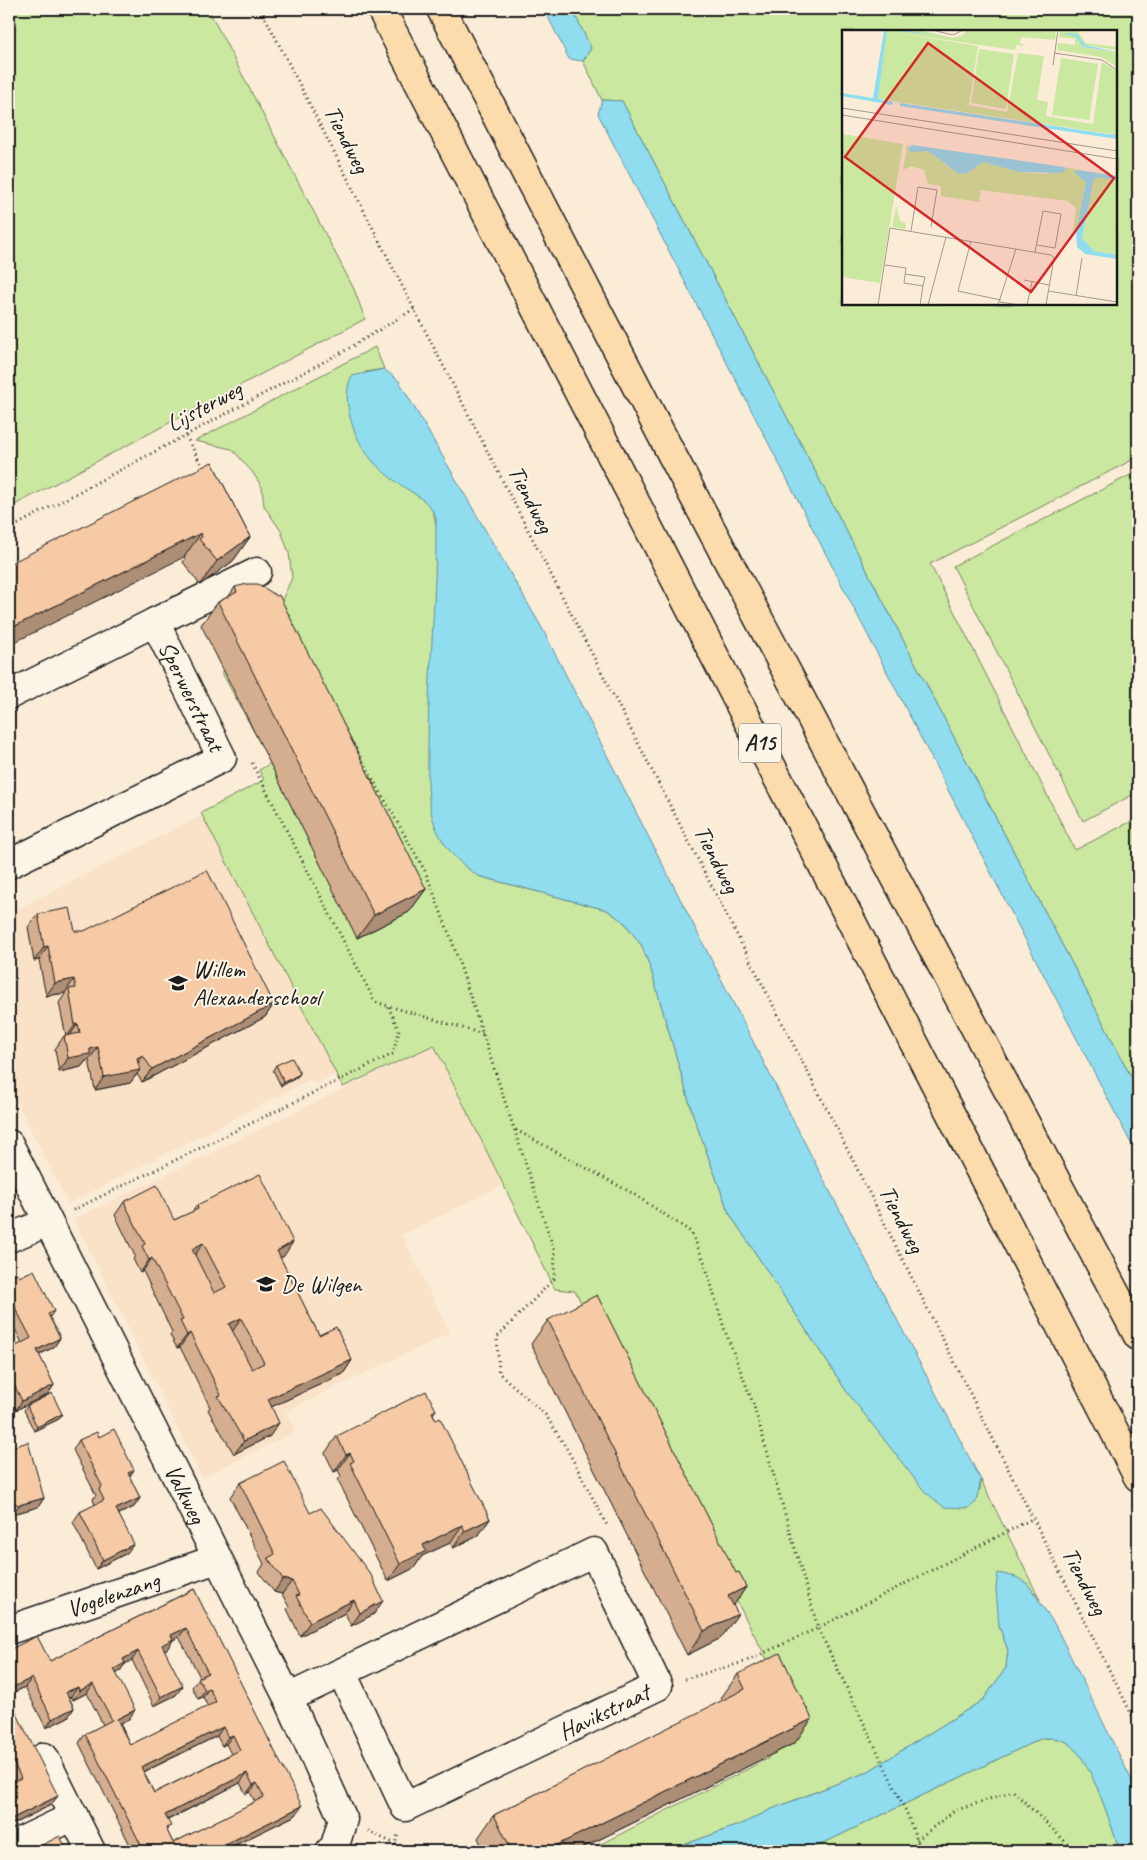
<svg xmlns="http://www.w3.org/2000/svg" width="1147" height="1860" viewBox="0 0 1147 1860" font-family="Caveat,sans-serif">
<rect width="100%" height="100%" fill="#fbecd8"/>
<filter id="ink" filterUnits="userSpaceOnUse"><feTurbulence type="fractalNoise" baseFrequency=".02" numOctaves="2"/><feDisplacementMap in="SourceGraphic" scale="10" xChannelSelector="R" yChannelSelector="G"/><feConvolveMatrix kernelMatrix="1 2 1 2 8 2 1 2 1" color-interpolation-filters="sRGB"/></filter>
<g filter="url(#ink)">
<g fill="#fae2c9">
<path d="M256,788L379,1053L317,1084L310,1080L68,1204L9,1086V913Z"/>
<path d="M434,1045L503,1185L402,1235L450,1333L286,1411L296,1431L202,1478L74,1219Z"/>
</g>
<g fill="#cae89f" stroke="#73825e" fill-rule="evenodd">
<path d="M9,9H208L354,289L365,319L9,508Z"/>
<path d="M572,9H1138V457L930,564L1075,850L1138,818V1090L622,101L602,100L583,61L591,48ZM843,31H1116V304H843Z"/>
<path d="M375,347L384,369L365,372L398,483C428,501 436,503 437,540L478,876L607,910L625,923L642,946L651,970L694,1118L729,1213L847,1392L980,1490L981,1480L1040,1600L1035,1592L999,1626L1008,1650L1006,1668L983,1700L867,1772L772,1809L744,1823L667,1851H600L597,1846L769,1758L761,1744L772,1669L575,1291L555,1289L434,1045L343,1087L201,813L264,780L259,770L271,763L221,671L239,662L280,604L292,578L289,553L281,531L264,506L262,487L253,473L232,449L195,441Z"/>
<path d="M1138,471V792L1083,821L953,566Z"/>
<path d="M1042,1738C1052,1738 1063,1738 1071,1745C1093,1764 1110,1823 1120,1851H807Z"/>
</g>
<g fill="#90ddf0" stroke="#62909b">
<path d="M544,9H572L591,48L583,61L569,59Z"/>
<path d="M602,100L622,101L1138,1090V1157L598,114Z"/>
<path d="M384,369L399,381L542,628L813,1159L981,1480L976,1502L969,1508L944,1507L925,1492L847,1392L729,1213L694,1118L651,970L642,946L625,923L607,910L478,876C460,864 445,849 436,828C426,804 428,775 428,749C428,672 437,595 436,518C429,499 413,494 398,483C373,466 357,445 350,417C347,404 345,388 352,376Z"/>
<path d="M998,1573L1016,1577L1028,1584L1055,1625L1138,1793V1851H1120C1110,1823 1093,1765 1071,1745C1063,1738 1052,1738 1042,1738L807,1851H667L744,1823L772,1809L867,1772L983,1700L1006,1668L1008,1650L999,1626L996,1588Z"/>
</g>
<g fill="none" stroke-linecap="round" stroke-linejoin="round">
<g stroke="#1c1c1c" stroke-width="31">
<g id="minor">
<path d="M155,622L257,572"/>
<path id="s1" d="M9,695L155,622L222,758L9,864"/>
<path id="s2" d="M9,1144L288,1698L343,1819L334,1849L330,1851"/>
<path d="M9,1238L48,1222"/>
<path id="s3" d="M9,1630L217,1559"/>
<path d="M288,1698L594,1552L658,1686L405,1807L342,1673"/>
<path d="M44,1757L91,1851"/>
<path d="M9,1847L74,1816"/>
</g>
</g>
<g stroke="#1c1c1c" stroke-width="31">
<g id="highway">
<path d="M381,9L1138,1477"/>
<path d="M441,9L672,455L1138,1336"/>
</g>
</g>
<g stroke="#1c1c1c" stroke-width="3" stroke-dasharray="1 4" stroke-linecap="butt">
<path d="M261,9L414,309L837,1129L1138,1727"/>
<path d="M186,436L203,468"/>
<path d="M9,529L346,350L414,309"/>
<path d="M353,744L425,871L452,941L555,1253L554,1279L497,1337L499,1373L545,1414L567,1449L608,1527"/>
<path d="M252,763L375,1002L483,1034"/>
<path d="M516,1130L632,1193L691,1232L704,1261L724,1328L753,1403L818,1628L906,1811L921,1851"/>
<path d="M73,1210L393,1054L399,1031L388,1006"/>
<path d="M685,1679L744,1662L818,1628L1034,1518"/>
<path d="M368,1831L395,1844L403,1851"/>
<path d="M917,1840L954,1811L1013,1791L1075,1851"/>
<path d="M393,1851L398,1834"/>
</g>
<use href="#minor" stroke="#fcf5e5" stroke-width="28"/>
<use href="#highway" stroke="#fcdcac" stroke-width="28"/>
</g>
<g fill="#d4ae8e" stroke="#1c1c1c" fill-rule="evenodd">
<path d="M212,462L250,537L233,561L200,585L183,562L185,559L184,557Z"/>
<path d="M235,587L426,889L409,912L357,938L201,625L218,602L229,596Z"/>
<path d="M38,914L75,931L274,1004L265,1017L142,1082L137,1074L130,1083L95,1090L89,1060L86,1061L81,1067L59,1072L55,1049L64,1036H66L59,1003L65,994V993L46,996L39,960L34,961L28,927Z"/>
<path d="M276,1065L296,1078L281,1086L273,1070Z"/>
<path d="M124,1202L174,1220L192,1212L197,1205L284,1256L280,1258L319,1335L352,1360L343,1374L271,1407L270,1436L234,1454L208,1410L210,1407L180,1347L177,1348L170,1335L172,1332L143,1271L140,1273L133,1259L135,1256L115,1215Z"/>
<path d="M9,1277H19L54,1311L50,1317L60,1338L54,1347L39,1355L54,1385L48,1394L16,1410L9,1396V1350L22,1343L9,1317Z"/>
<path d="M548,1320L746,1587L733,1606L721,1638L687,1655L531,1344Z"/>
<path d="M27,1406L59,1419L34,1431L24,1410Z"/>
<path d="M436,1410L433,1414L490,1519L478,1536L453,1548L450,1543L422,1556L414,1568L388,1581L338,1480L341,1476L338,1470L334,1472L325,1453L337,1436Z"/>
<path d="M99,1437L129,1476L140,1498L134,1507L119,1514L127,1553L96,1569L73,1522L80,1512L95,1505L93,1499L96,1495L73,1450L79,1440Z"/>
<path d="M9,1448L44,1498L38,1507L13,1514L9,1512Z"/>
<path d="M240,1483L310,1513L374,1614L351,1626L345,1613L300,1636L287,1609L289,1607L282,1594L274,1592L259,1572L264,1564L230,1497Z"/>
<path d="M194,1589L296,1815L223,1851H133L79,1743L85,1734L103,1725L87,1693L73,1700L71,1696L69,1697L74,1708L68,1717L46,1728L25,1687L9,1695L50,1661ZM179,1637L200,1677L192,1687L198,1699L203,1697L208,1707L130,1745L120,1723L129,1719L116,1674L119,1672L125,1664L132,1660L154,1706L176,1695L164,1650L167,1649L173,1640ZM217,1736L222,1746L226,1744L231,1754L154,1793L144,1772ZM240,1783L246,1794L250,1792L255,1802L173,1843L167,1831L168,1820Z"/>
<path d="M738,1674L795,1743L576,1851H484L478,1838L494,1815L723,1701L721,1698Z"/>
<path d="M9,1698L51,1805L9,1826V1784L12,1783L9,1775Z"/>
<path d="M38,1847L40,1851H35Z"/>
</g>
<g fill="#ac8d74" stroke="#1c1c1c">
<path d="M201,533L184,557L9,645V629Z"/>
<path d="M250,537L233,561L200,585L217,561Z"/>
<path d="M426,889L409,912L357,938L374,915Z"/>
<path d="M48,946L39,960L34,961L44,947Z"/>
<path d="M74,979L65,993L46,996L55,983Z"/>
<path d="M274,1004L265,1017L142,1082L152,1069Z"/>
<path d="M78,1024L68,1038H66L75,1025Z"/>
<path d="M98,1047L89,1060L86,1061L81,1067L59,1072L68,1058L90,1049Z"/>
<path d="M143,1056L134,1069L140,1070L130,1083L95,1090L104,1077Z"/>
<path d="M300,1074L296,1078L281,1086L284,1082Z"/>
<path d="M293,1242L284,1256L267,1264L277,1251Z"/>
<path d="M203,1243L194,1257L192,1249Z"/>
<path d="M152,1258L143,1271L140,1273L149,1260Z"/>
<path d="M241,1318L232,1332L229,1324Z"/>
<path d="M190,1333L180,1347L177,1348L187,1335Z"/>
<path d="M60,1338L54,1347L31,1359L37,1350Z"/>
<path d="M352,1360L343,1374L258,1413L268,1399Z"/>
<path d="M54,1385L48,1394L16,1410L22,1401Z"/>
<path d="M62,1414L59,1419L34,1431L37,1427Z"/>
<path d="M279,1423L270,1436L234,1454L244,1441Z"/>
<path d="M350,1453L338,1470L334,1472L346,1455Z"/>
<path d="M134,1470L128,1479V1473Z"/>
<path d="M44,1498L38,1507L13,1514L19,1505Z"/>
<path d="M140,1498L134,1507L110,1518L116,1509Z"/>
<path d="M490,1519L478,1536L453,1548L465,1531Z"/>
<path d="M462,1525L450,1543L422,1556L414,1568L388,1581L400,1564L423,1545Z"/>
<path d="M134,1544L127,1553L96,1569L103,1560Z"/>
<path d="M283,1579L292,1581L282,1594L274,1592Z"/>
<path d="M746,1587L730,1611L728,1596Z"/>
<path d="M354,1600L345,1613L300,1636L310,1622Z"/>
<path d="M383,1601L374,1614L351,1626L360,1613Z"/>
<path d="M738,1614L721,1638L687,1655L704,1631Z"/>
<path d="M186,1628L179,1637L173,1640L167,1649L155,1654L162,1645L171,1635Z"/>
<path d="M138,1651L132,1660L125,1664L119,1672L107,1678L114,1669L123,1659Z"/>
<path d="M32,1678L25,1687L9,1695V1689Z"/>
<path d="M93,1684L87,1693L73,1700L79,1691Z"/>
<path d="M183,1686L176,1695L154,1706L161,1697Z"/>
<path d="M78,1687L71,1696L60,1702L66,1692Z"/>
<path d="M209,1688L203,1697L198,1699L205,1690Z"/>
<path d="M74,1708L68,1717L46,1728L52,1719Z"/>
<path d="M135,1710L129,1719L111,1728L117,1719Z"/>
<path d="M812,1719L795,1743L576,1851H545Z"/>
<path d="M223,1727L217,1736L135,1776L141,1767Z"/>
<path d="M233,1735L226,1744L222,1746L228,1737Z"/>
<path d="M247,1773L240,1783L159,1824L165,1815Z"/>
<path d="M257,1783L250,1792L246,1794L253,1785Z"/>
<path d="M58,1796L51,1805L9,1826V1820Z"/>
<path d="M302,1806L296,1815L223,1851H212Z"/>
</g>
<g fill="#f6caa5" stroke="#1c1c1c" fill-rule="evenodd">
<path d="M212,462L250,537L217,561L199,539L202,537L201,533L9,629V564Z"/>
<path d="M247,584H258L277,596L279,595L426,889L374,915L218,602L237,592L235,587Z"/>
<path d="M207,870L274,1004L152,1069L143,1056L137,1059L140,1070L104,1077L98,1047L90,1049V1054L68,1058L64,1036L80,1033L78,1024L75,1025L69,989L76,988L74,979L55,983L48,946L44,947L38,914L70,908L75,931H84Z"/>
<path d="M292,1058L300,1074L284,1082L276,1065Z"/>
<path d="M260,1174L293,1242L277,1251L319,1335L336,1327L352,1360L268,1399L279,1423L244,1441L218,1396L221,1395L190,1333L187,1335L180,1321L183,1320L152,1258L149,1260L142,1246L145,1244L124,1202L157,1185L174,1220L198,1209L197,1205ZM203,1243L226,1287L214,1293L192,1249ZM241,1318L264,1363L252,1369L229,1324Z"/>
<path d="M34,1270L54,1311L48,1314L60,1338L37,1350L54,1385L22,1401L9,1374V1350L31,1338L9,1296V1277L17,1273L19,1277Z"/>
<path d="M597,1295L736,1573L739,1572L746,1587L728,1596L738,1614L704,1631L548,1320Z"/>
<path d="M426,1391L436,1410L432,1412L436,1420L440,1418L490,1519L465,1531L462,1525L423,1545L426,1551L400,1564L350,1463L354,1461L350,1453L346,1455L337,1436Z"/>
<path d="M52,1393L62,1414L37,1427L27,1406Z"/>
<path d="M114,1429L134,1470L128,1473L140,1498L116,1509L134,1544L103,1560L80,1512L104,1500L99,1490L102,1486L79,1440L97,1432L99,1437Z"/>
<path d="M28,1442L44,1498L19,1505L14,1503L9,1485V1448Z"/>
<path d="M284,1461L310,1513L321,1508L371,1575L383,1601L360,1613L354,1600L310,1622L296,1596L299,1595L292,1581L283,1579L268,1558L275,1554L240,1483Z"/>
<path d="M194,1589L302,1806L212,1851H144L85,1734L112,1720L93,1684L79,1691L78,1687L66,1692L74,1708L52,1719L32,1678L9,1689V1650L37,1636L50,1661ZM186,1628L208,1673L198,1678L205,1690L209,1688L216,1702L130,1745L117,1719L135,1710L114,1669L125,1663L123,1659L138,1651L161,1697L183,1686L162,1645L173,1639L171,1635ZM223,1727L228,1737L233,1735L240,1750L154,1793L141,1767ZM247,1773L253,1785L257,1783L264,1797L173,1843L166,1828L171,1826L165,1815Z"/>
<path d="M780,1653L812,1719L545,1851H512L494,1815L745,1689L738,1674Z"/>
<path d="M9,1698L58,1796L9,1820V1784L21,1778L9,1753Z"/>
<path d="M60,1836L67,1851H40L38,1847Z"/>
</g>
</g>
<defs>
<g id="school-bare" transform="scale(1.5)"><path d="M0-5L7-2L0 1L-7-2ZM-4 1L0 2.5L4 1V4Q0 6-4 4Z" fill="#1c1c1c" stroke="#fcf5e5" stroke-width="2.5" paint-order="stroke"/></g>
</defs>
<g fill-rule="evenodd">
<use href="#school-bare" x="178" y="983"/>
<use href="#school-bare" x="266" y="1284"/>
</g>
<g text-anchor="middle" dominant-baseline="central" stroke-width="4" stroke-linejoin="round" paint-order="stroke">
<rect fill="#fcf5e5" stroke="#5f5d58" stroke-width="1" x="739" y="723.5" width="42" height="39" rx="4"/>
<g font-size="22" font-weight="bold" fill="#1c1c1c">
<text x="760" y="743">A15</text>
</g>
<g font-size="24" fill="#1c1c1c" stroke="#fcf5e5">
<text transform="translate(347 139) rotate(63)">Tiendweg</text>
<text transform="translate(204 406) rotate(-28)">Lijsterweg</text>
<text transform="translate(531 499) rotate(63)">Tiendweg</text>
<text stroke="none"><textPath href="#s1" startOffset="246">Sperwerstraat</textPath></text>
<text transform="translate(717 859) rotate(63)">Tiendweg</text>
<text transform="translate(902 1219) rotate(63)">Tiendweg</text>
<text stroke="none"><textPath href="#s2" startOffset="392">Valkweg</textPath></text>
<text transform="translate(1085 1581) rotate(63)">Tiendweg</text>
<text stroke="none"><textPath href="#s3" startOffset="110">Vogelenzang</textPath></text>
<text transform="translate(604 1712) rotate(-26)">Havikstraat</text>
</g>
<g font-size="24" fill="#1c1c1c" stroke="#fcf5e5" text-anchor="start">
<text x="193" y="969">Willem<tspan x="193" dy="28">Alexanderschool</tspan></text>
<text x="281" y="1284">De Wilgen</text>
</g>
</g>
<g transform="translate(842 30)">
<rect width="275" height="275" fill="#fbecd8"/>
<path d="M44,0H78L110,8L121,5L125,0H214L213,10L179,7L178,13L183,16L174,15L173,20L50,2L136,16L127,75L165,82L176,23L202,26L195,70L206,72L204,86L251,94L260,32L275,41V105L36,69ZM218,0H235L244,13L275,17V20L243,15L234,7L241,17L275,22V37L259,27L215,20L216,13L233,15V9L217,7ZM137,19L172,24L164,79L129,73ZM219,28L256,34L247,90L210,85ZM0,104L61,114L38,253L0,247ZM65,115L68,116L66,119L86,121L107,137L125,143L141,132L177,142L203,144L224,139L222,137L238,140L244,152L234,202H231L234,178L225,171L139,160L137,172L99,166V156L86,154L82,140L69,136L61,140ZM258,147L275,151V225L252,221L240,209L252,149ZM54,176L58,191L64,194L63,199L50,197Z" fill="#cae89f"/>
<path d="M42,0H61L94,5L45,0L36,69L51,72L50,75L0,66V63L31,68ZM220,3L235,4L243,15L275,22L241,17L234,7ZM58,73L265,104L275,105V109L58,76ZM70,115L222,137L224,140L219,143L177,142L141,132L125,143L117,144L86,121L69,122L66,119ZM236,140L275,146V151L258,147L252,149L240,208L252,221L275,225V229L243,224L235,217L234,202L244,152L232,142Z" fill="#90ddf0"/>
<path fill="none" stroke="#a2998d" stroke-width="1" d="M90,0L111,5L121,0M212,23L260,30L275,40M211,35L216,0M0,78L275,121M0,85L275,129M69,201L76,157L95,160L89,197M129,211L116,261L159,270M193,222L201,181L219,184L213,218L195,215M43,235L64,238L62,253L81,256L78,275M63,244L83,247L81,256M182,250L207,255M206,261L275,272M234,266L240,228M158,272L177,275M36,275L48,198L209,225L212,228L204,275M86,275L104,207M156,275L174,219M185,275L190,252"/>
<path fill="#d62828" fill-opacity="0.15" stroke="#d62828" stroke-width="2.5" d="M86,13L272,148L189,262L3,127Z"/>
<rect width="275" height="275" fill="none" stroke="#1c1c1c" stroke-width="2.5"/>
</g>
<rect width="1147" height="1860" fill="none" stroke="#fcf5e5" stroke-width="30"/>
<rect x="15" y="15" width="1117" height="1830" fill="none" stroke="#1c1c1c" stroke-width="2" filter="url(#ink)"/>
</svg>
